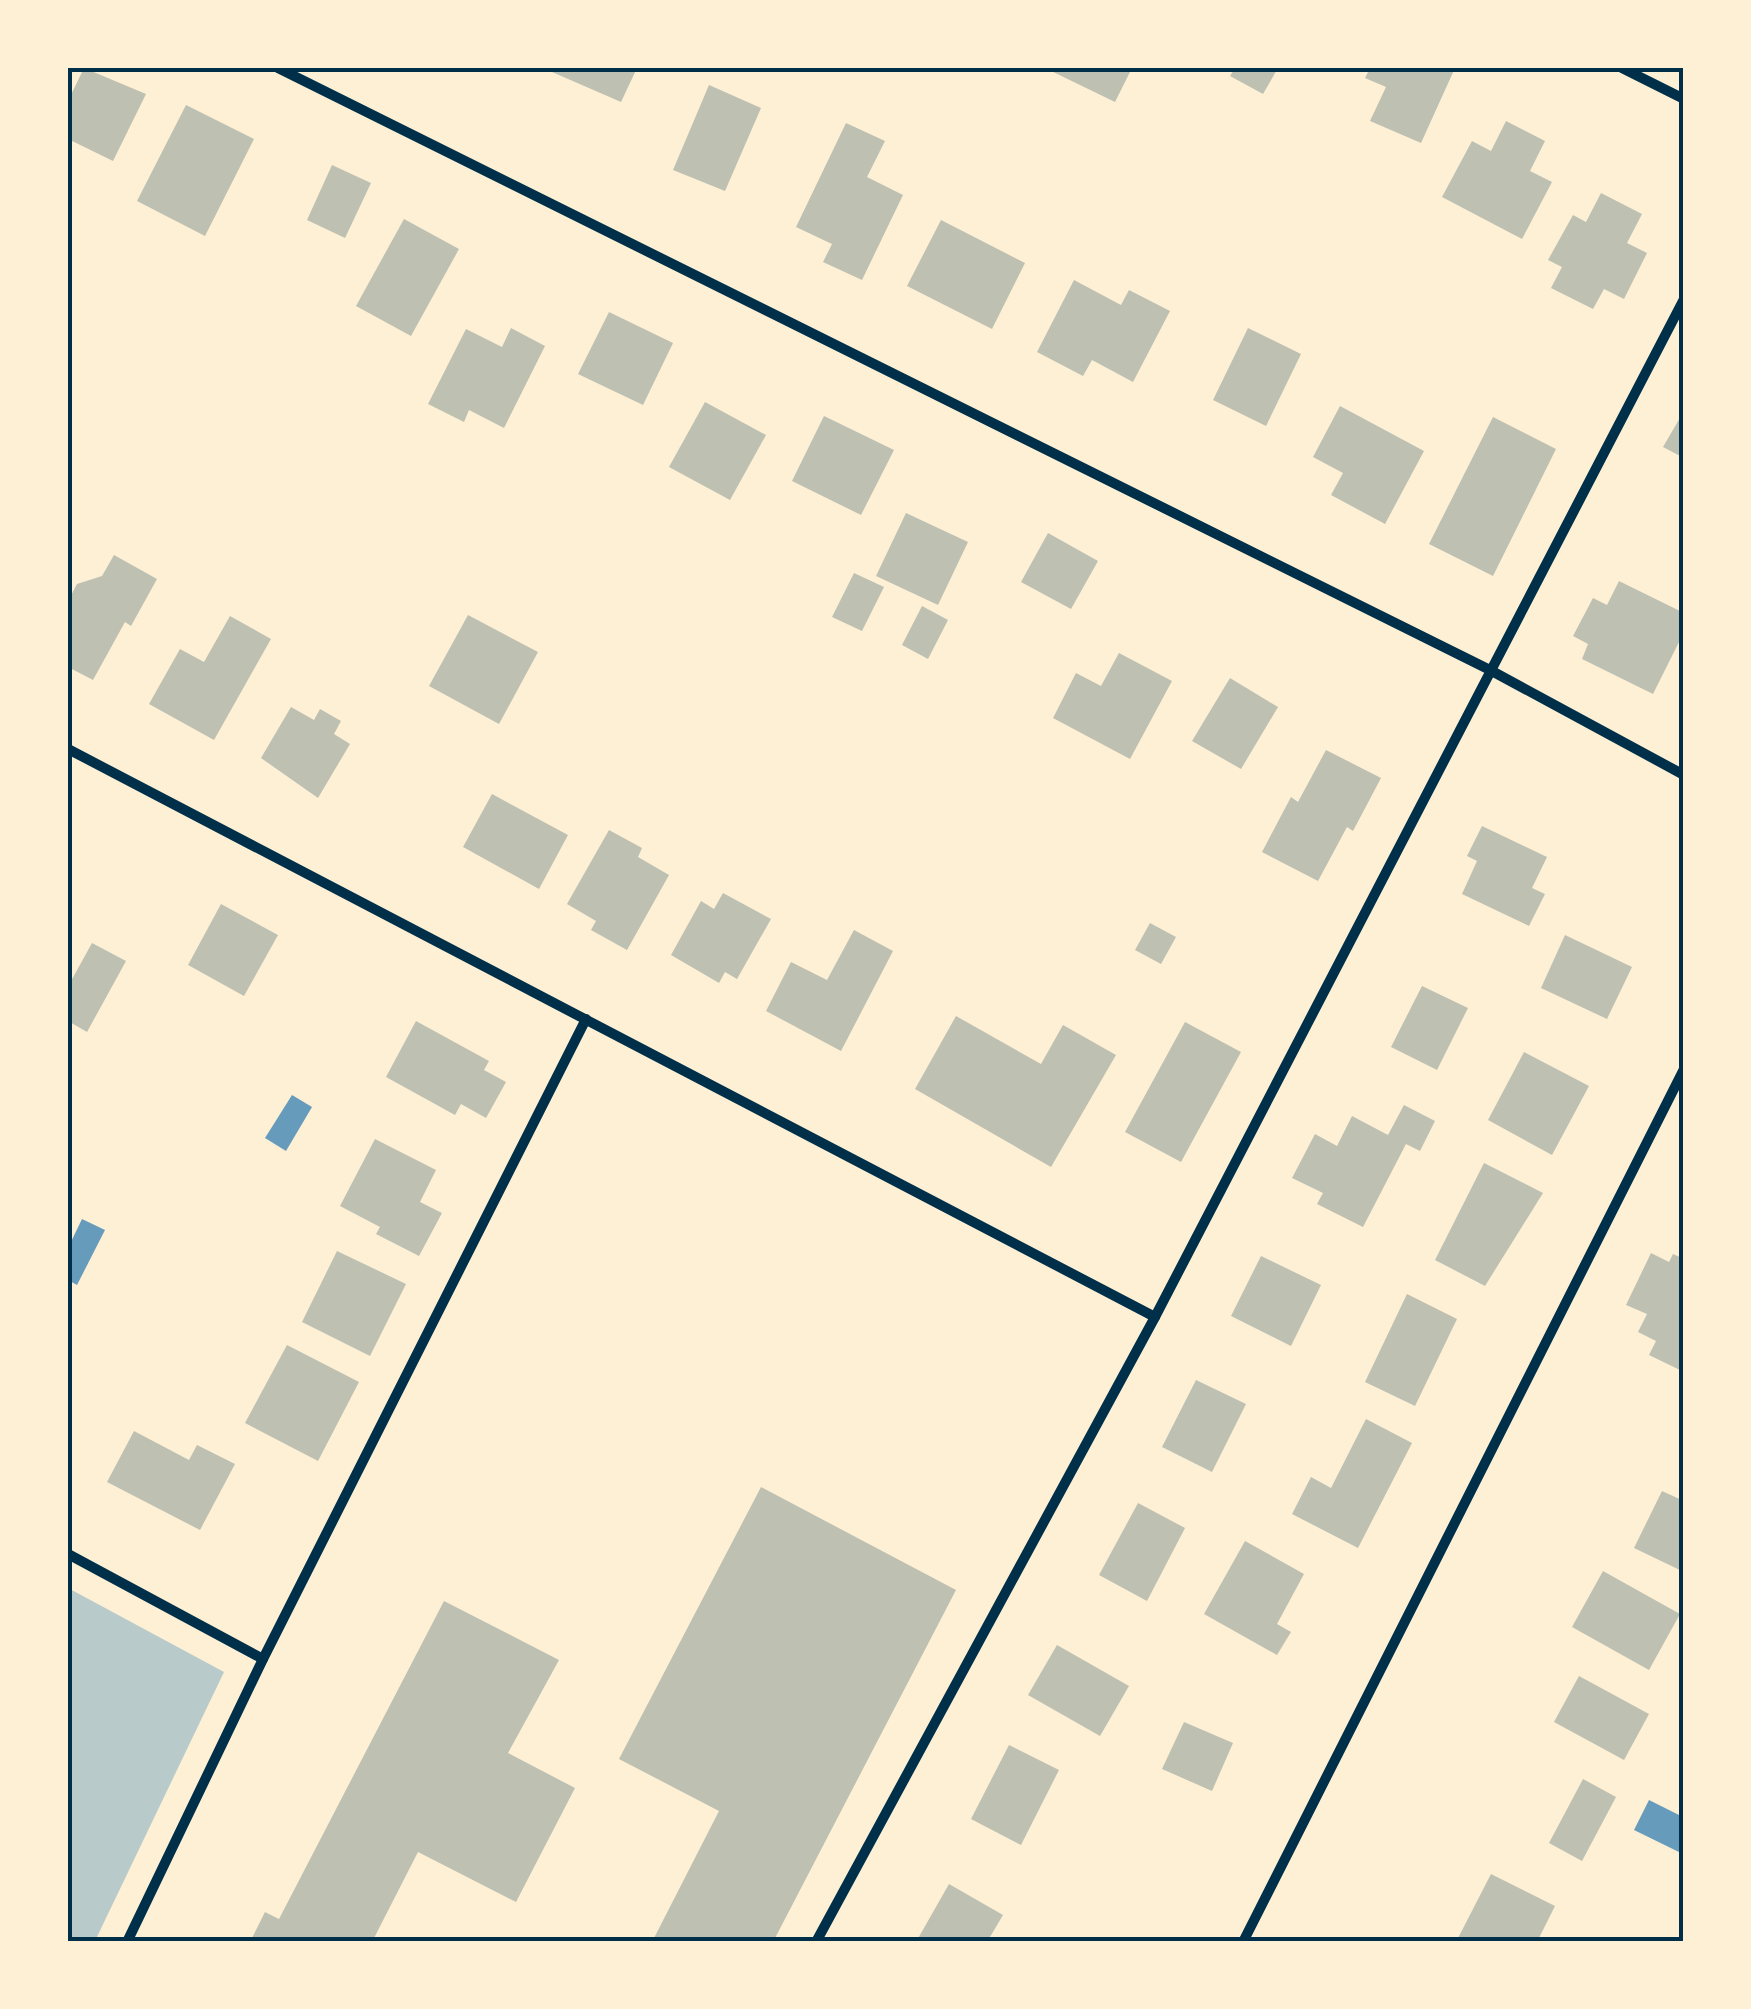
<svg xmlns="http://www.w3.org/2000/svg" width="1751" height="2009" viewBox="0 0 1751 2009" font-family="Roboto,sans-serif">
<rect width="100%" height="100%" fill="#fdf0d5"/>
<path fill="#b9caca" d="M68,1588L224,1672L95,1941H68Z"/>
<g fill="#669bbc">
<path d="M292,1095L312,1107L286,1151L265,1138Z"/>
<path d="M82,1219L105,1230L77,1285L68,1280V1248Z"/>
<path d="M1649,1800L1683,1817V1854L1634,1830Z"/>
</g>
<g fill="#bec0b2">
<path d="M84,68L146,94L113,161L68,139V101Z"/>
<path d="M554,68H637L621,102L552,72Z"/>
<path d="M1045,68H1132L1115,102Z"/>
<path d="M1235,68H1278L1263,94L1230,76Z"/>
<path d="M1370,68H1455L1421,143L1370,121L1386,87L1365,78Z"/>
<path d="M709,85L761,108L725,191L673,170Z"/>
<path d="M186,105L254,139L205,236L137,201Z"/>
<path d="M1506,121L1545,141L1530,171L1552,182L1522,239L1442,197L1472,141L1491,151Z"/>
<path d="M846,123L885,141L867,177L903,195L862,280L823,262L832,244L796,227Z"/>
<path d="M332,165L371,183L345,238L307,220Z"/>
<path d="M1601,193L1642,214L1627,243L1647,253L1624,299L1604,289L1593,309L1551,288L1562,267L1548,260L1573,215L1586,222Z"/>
<path d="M404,219L459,249L411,336L356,306Z"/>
<path d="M941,220L1025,263L992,329L907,286Z"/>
<path d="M1074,280L1121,305L1129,290L1170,311L1133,382L1092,360L1083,376L1037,352Z"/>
<path d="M609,312L673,343L643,405L578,374Z"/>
<path d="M511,328L545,346L504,428L469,410L464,422L428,404L466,329L502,347Z"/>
<path d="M1248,328L1301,354L1266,426L1213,400Z"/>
<path d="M705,402L766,435L730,500L669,467Z"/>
<path d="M1340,406L1424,451L1385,524L1331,495L1343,473L1313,457Z"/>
<path d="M1684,411V458L1663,447Z"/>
<path d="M824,416L894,450L861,515L792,481Z"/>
<path d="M1493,417L1556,449L1493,576L1429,544Z"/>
<path d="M906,513L968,542L938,605L876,576Z"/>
<path d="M1048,533L1098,561L1071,609L1021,582Z"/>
<path d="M114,555L157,579L131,626L125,622L93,680L68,667V601L77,584L102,576Z"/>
<path d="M854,573L884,587L862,631L832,617Z"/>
<path d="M1619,581L1684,613V632L1653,694L1582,659L1588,644L1573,636L1593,598L1607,605Z"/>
<path d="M922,606L948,620L928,659L902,645Z"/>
<path d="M468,615L538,652L499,724L429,686Z"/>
<path d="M230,616L271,639L214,740L149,704L180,649L204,662Z"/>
<path d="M1119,653L1172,681L1130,759L1053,718L1076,673L1101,686Z"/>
<path d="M1230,678L1278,707L1241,769L1192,741Z"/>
<path d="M291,707L314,720L320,709L341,721L334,734L350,744L318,798L261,758Z"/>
<path d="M1326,750L1381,778L1353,831L1347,827L1318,881L1262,852L1291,797L1298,802Z"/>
<path d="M492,794L568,835L539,889L463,847Z"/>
<path d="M1482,826L1547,857L1532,888L1545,894L1529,926L1462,894L1477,861L1467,856Z"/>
<path d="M609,830L642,848L638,857L669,875L627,950L591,930L596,921L567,904Z"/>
<path d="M723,893L771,919L737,979L725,972L719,983L671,955L701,901L714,909Z"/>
<path d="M221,904L278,935L244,996L188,965Z"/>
<path d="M1150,923L1176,937L1161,964L1135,950Z"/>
<path d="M854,930L893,951L841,1051L766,1011L791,962L827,980Z"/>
<path d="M1565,935L1632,967L1607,1019L1541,988Z"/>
<path d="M92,943L126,961L87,1032L68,1021V979L71,981Z"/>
<path d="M1422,986L1468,1008L1437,1070L1391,1047Z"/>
<path d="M956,1016L1041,1064L1063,1025L1116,1055L1051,1167L915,1089Z"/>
<path d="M416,1021L489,1061L484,1070L506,1082L486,1118L461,1104L455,1115L386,1077Z"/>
<path d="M1185,1022L1241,1052L1181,1162L1125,1132Z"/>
<path d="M1524,1052L1589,1086L1552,1155L1488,1120Z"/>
<path d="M1404,1105L1435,1121L1420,1151L1406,1144L1363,1227L1317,1204L1323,1193L1292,1178L1315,1134L1337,1146L1352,1116L1388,1135Z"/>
<path d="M375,1139L436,1170L420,1202L442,1213L419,1256L376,1234L380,1227L340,1206Z"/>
<path d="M1484,1163L1543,1193L1485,1286L1435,1260Z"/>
<path d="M337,1251L406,1284L370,1356L302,1322Z"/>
<path d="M1651,1253L1669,1262L1673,1254L1684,1259V1372L1649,1355L1656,1341L1638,1332L1647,1314L1626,1305Z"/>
<path d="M1261,1256L1321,1285L1291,1346L1231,1316Z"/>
<path d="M1407,1294L1457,1319L1415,1406L1365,1382Z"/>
<path d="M287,1345L359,1382L318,1461L245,1423Z"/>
<path d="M1196,1380L1246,1404L1212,1472L1162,1447Z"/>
<path d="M1366,1419L1412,1443L1358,1548L1292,1514L1311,1477L1331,1488Z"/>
<path d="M134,1431L189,1460L197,1445L235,1464L200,1530L107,1482Z"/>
<path d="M761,1487L956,1590L773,1942H652L719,1811L619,1759Z"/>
<path d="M1662,1491L1684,1501V1572L1634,1548Z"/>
<path d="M1138,1503L1185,1528L1147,1601L1099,1575Z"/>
<path d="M1245,1541L1304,1574L1277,1624L1291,1632L1277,1655L1204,1614Z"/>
<path d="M1603,1571L1680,1614L1649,1670L1572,1627Z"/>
<path d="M444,1601L559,1660L508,1753L575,1788L516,1902L418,1852L372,1942H250L265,1912L279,1919Z"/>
<path d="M1057,1645L1129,1686L1100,1736L1028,1695Z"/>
<path d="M1579,1676L1649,1714L1624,1760L1554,1722Z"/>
<path d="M1184,1722L1233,1743L1212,1791L1162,1769Z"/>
<path d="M1009,1745L1059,1770L1021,1845L971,1819Z"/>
<path d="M1583,1779L1616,1797L1582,1861L1549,1843Z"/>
<path d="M1491,1874L1555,1906L1537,1942H1456Z"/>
<path d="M949,1884L1003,1915L987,1942H916Z"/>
</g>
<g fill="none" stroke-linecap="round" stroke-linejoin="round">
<g stroke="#003049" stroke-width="10">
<path d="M278,68L1490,670L1684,775"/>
<path d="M1622,68L1684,99"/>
<path d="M68,749L1155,1317"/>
<path d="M68,1554L263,1659"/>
<path d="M127,1942L263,1659L586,1019"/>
<path d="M816,1942L1155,1317L1684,299"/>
<path d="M1243,1942L1684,1069"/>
</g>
</g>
<rect width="1751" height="2009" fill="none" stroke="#fdf0d5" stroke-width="140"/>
<rect x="70" y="70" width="1611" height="1869" fill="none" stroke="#003049" stroke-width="4"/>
</svg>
